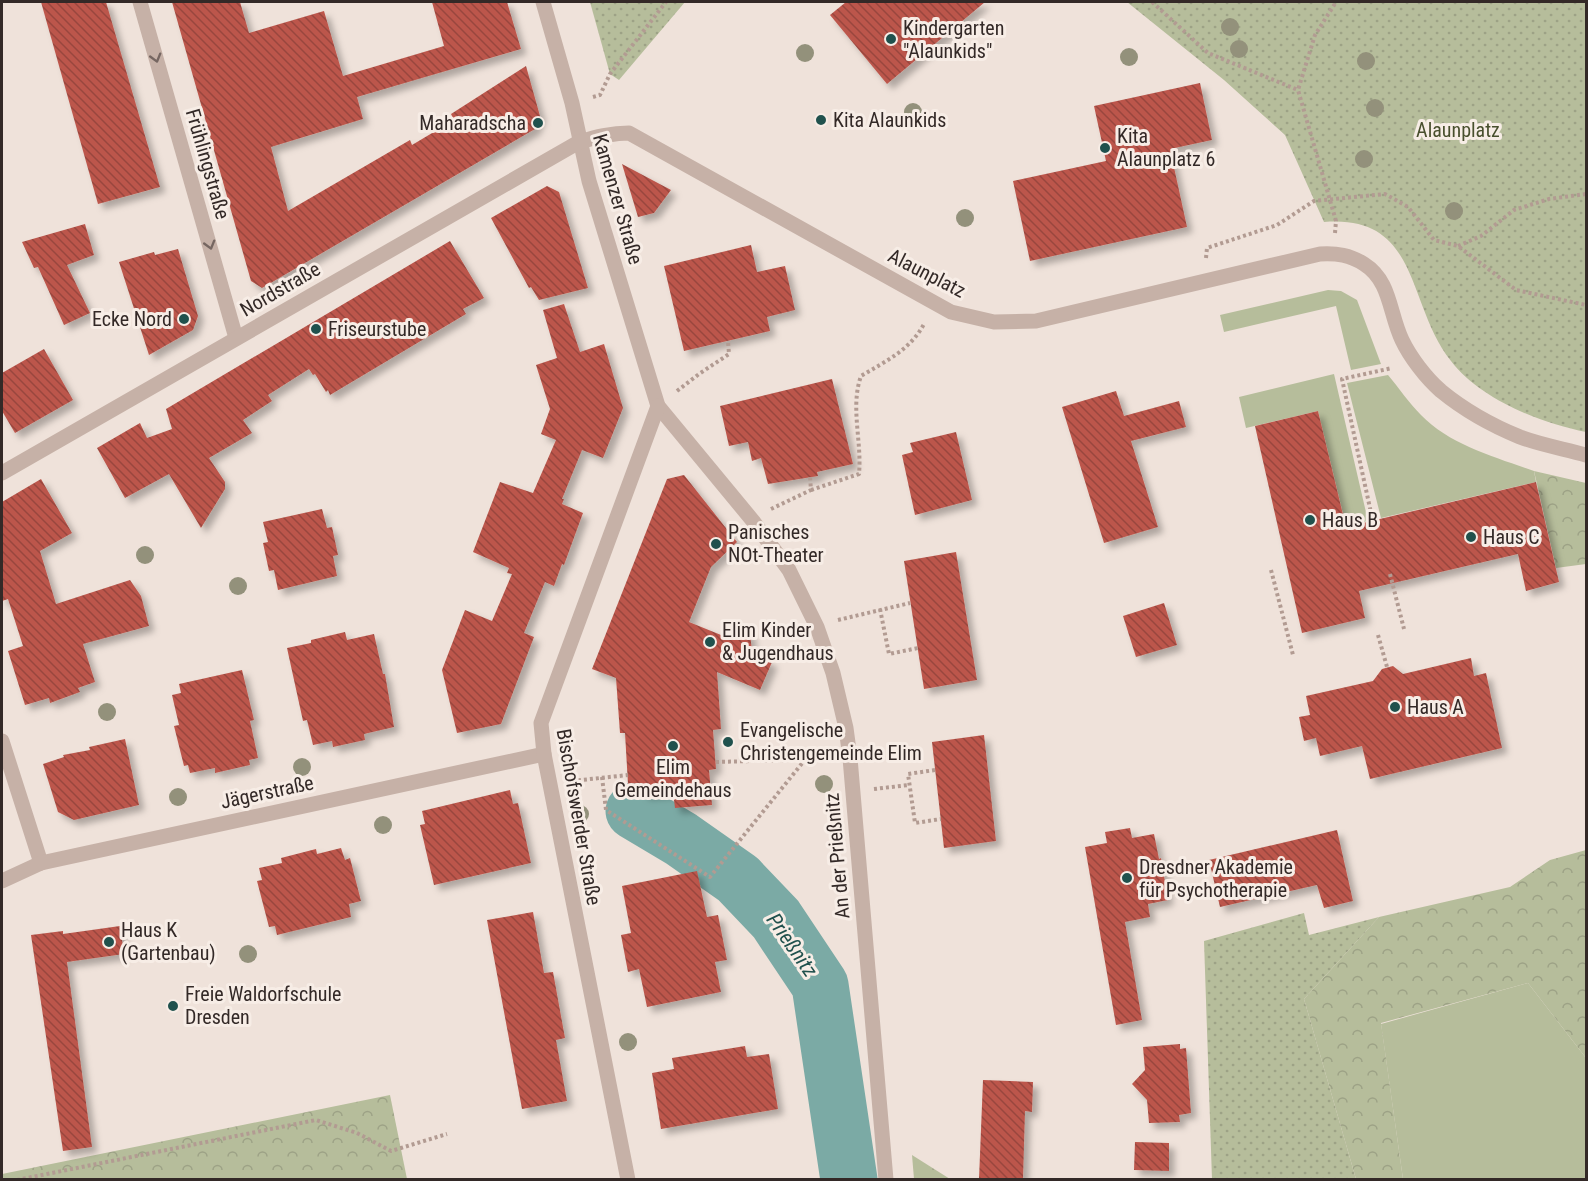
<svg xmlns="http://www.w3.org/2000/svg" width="1588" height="1181" viewBox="0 0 1588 1181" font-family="'Roboto Condensed',sans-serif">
<defs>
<pattern id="forest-crowns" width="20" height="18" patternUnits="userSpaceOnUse" patternTransform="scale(1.5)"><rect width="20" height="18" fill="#b6bd9b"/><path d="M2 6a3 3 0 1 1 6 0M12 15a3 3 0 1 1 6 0" fill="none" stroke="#9da286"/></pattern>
<pattern id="park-dots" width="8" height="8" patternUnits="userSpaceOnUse" patternTransform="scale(1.5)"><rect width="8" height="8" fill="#b6bd9b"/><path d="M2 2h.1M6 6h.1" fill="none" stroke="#9da286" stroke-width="1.8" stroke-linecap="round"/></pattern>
<pattern id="building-back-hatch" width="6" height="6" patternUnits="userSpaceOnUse" patternTransform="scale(1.5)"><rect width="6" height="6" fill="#bc564b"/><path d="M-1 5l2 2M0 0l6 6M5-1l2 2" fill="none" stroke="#99473e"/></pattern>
<filter id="shadow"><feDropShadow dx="5.5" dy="5.5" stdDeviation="3" flood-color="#0004"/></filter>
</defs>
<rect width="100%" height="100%" fill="#efe2da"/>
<g fill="#b6bd9b">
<path d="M1328,290L1341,291L1357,300L1381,364L1351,370L1336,306L1224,332L1220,315Z"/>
<path d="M1334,374L1368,521L1344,526L1343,514L1318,411L1246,428L1239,397Z"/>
<path d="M1388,375C1399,388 1409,403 1421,415C1450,445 1495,457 1534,471L1536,482L1381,518L1347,383Z"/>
<path d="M1528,983L1586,1058V1179H1403L1381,1024Z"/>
</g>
<g fill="url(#forest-crowns)">
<path d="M1534,471L1586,483V564L1556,568Z"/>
<path d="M1586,850V1058L1528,983L1381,1023L1403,1179H1356L1304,999L1379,917L1510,887L1550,860Z"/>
<path d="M390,1095L407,1179H2V1174Z"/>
<path d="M912,1155L950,1179H914Z"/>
</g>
<g fill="url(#park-dots)">
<path d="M590,2H685L619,80L610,74Z"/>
<path d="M1127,2H1586V432C1540,423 1480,399 1451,361C1406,305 1421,214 1324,222L1285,135L1224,80Z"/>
<path d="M1304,913L1309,935L1379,917L1304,999L1356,1179H1212L1204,941Z"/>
</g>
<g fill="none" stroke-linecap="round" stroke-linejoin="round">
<path stroke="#7baaa5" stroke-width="57" d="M634,811L681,839L738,879L776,919L820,985L849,1180"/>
</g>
<g fill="url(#building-back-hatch)" filter="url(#shadow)">
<path d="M41,2H106L160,187L98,204Z"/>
<path d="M172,2H240L249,33L324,11L343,76L444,46L432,2H507L521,49L357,97L363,119L271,147L288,211L410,140L412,145L454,120L451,114L526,66L540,116L535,129L262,288L251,281Z"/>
<path d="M846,2H985L887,84L830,15Z"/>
<path d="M1200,83L1212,140L1170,149L1187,227L1030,261L1013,181L1106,161L1094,106Z"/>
<path d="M622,164L671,190L654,213L638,217Z"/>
<path d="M547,186L559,192L588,288L539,300L531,287L529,288L491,218Z"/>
<path d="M85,224L94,255L67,265L90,313L64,325L38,267L34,268L22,242Z"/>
<path d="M450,241L484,298L463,309L466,314L330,395L328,390L326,392L315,374L313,375L309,369L268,395L272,401L243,420L252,433L209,458L225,482V489L201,528L169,474L125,498L97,448L140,423L147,438L172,429L166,409Z"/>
<path d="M751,245L757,272L785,266L795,310L767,317L770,331L684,351L664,266Z"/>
<path d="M178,249L198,316L193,330L149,355L119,262L154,252L155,255Z"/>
<path d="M564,304L580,352L604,344L623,408L603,458L582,450L562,499H564L562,504L583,513L564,565L562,564L554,586L545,582L524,633L534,637L501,724L457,733L442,670L465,610L492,621L512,574L507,573L509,568L473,552L500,482L533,493L556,440L541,434L550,409L536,365L557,358L543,310Z"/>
<path d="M44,349L73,400L15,433L2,411V373Z"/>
<path d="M832,379L853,464L817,472L818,476L768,484L761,458L752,461L748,442L729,446L720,406Z"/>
<path d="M1116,391L1124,416L1179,401L1186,427L1131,441L1158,527L1104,543L1062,407Z"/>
<path d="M1318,411L1346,527L1536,482L1559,582L1526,591L1518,554L1359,591L1365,618L1302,633L1255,426Z"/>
<path d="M956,432L972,500L915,515L902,455L913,452L910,443Z"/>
<path d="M684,475L737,542L711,567L689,622L721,635L750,631L752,653L772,662L760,690L717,672L721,729L713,730L716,769L709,770L712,805L675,808L673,792L643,794L642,783L628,784L625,733H620L616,678L592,669L667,479Z"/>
<path d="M41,479L72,533L40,551L56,604L130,580L141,596L149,626L83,644L95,682L78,688L80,692L50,703L49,698L25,705L8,651L23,646L8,599L2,601V502Z"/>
<path d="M322,509L327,528L332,527L338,555L333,556L337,576L278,590L274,570L269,571L263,543L268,542L263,522Z"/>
<path d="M956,552L977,680L924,689L904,561Z"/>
<path d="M1164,603L1177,645L1136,657L1123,616Z"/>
<path d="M345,632L347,640L374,634L383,674H385L394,727L364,734L365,740L333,747L332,741L313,745L307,720L303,721L287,648L311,643V640Z"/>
<path d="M1471,658L1474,676L1486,673L1502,748L1370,779L1362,746L1320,756L1316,738L1304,741L1299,717L1310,715L1306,696L1373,681L1382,669L1393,666L1403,674Z"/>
<path d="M242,670L254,720L250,721L258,758L249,760L250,765L215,773V768L190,773L188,765L184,766L174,726L179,725L172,695L181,693L179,684Z"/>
<path d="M984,735L996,841L944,848L932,742Z"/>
<path d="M125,739L139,805L74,820L58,812L43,764L64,757L63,755L90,750L89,747Z"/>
<path d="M510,790L513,804L518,803L531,863L434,885L420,825L425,824L422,811Z"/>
<path d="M1130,828L1132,838L1154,834L1159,859L1161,858L1168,900L1148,904L1150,917L1125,922L1142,1020L1116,1025L1085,847L1107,843L1105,832Z"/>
<path d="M1337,830L1353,901L1324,908L1317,885L1220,907L1209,860Z"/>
<path d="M341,848L345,860L350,858L361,901L349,904L351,917L277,935L275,926L269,927L257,881L262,880L259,868L282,863L281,858L316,849L317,854Z"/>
<path d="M697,871L707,917L718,915L727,960L715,962L721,992L647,1007L639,969L628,972L621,935L631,933L622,886Z"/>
<path d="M533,912L544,973L553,972L565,1038L556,1040L567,1101L522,1109L487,920Z"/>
<path d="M120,926L124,954L67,962L92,1147L63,1151L31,935L63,931V934Z"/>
<path d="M1180,1044V1049L1186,1048L1191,1113L1179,1115L1180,1122L1149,1123L1147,1100L1132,1084L1145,1070L1143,1047Z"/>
<path d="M745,1046L747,1057L769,1054L778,1109L661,1129L652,1073L674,1069L672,1058Z"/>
<path d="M983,1080L1033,1082L1032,1112L1025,1111L1023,1179H979Z"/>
<path d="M1135,1142L1169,1143V1171L1134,1170Z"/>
</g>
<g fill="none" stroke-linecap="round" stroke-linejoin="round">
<g stroke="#b29b92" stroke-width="4" stroke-dasharray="3 3" stroke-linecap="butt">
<path d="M1152,2L1208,53L1298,90"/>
<path d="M593,97L600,95L610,74L666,2"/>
<path d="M1335,233L1336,221L1298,90L1315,35L1336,2"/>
<path d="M1458,246L1481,236L1514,210L1549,199L1586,194"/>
<path d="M1206,258L1207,248L1277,225L1314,201L1385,194L1408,207L1434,240L1458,246L1516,290L1586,305"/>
<path d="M677,391L699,374L729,354L728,341"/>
<path d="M811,490L859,474C862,441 850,407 861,376C886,361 910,350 924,324"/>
<path d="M771,509L811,490L810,477"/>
<path d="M1373,522L1342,379L1392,368"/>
<path d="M1271,570L1293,655"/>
<path d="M1390,574L1404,629"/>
<path d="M880,609L889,654L918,648"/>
<path d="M838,620L910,603"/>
<path d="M1378,635L1387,667"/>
<path d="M716,762L826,759"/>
<path d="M935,770L908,774L915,823L941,819"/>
<path d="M602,777L606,810L710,877L804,761"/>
<path d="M572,781L628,775"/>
<path d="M874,789L909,785"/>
<path d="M17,1180L316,1120L357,1133L391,1151L447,1134"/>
</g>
<g stroke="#c6b1a7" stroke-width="15">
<path d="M140,2L236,338"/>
<path d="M543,2L572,103L589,181L658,406L753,521L789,570L817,627L833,673L846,728L850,758L886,1180"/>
<path d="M2,473L579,142C596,137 611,133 629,133L951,312L994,322L1036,321L1320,254C1337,253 1350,255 1364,264C1391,281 1389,313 1402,340C1410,357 1426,378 1441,391C1463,409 1493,426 1520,437C1541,445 1565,449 1586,455"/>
<path d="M2,741L41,863"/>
<path d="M2,881L41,863L544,754"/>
<path d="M628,1180L544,754L541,723L658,406"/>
</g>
</g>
<g fill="#93917b">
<circle cx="1230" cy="27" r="9"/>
<circle cx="1239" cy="49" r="9"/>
<circle cx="805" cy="53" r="9"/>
<circle cx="1129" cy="57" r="9"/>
<circle cx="1366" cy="61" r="9"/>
<circle cx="1375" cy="108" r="9"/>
<circle cx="913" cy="112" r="9"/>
<circle cx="1364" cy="159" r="9"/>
<circle cx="1454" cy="211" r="9"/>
<circle cx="965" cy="218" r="9"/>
<circle cx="145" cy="555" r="9"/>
<circle cx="238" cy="586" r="9"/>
<circle cx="107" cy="712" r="9"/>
<circle cx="302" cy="767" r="9"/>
<circle cx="824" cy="784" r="9"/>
<circle cx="178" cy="797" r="9"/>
<circle cx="580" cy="814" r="9"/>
<circle cx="383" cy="825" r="9"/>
<circle cx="248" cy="954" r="9"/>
<circle cx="628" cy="1042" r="9"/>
</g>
<defs><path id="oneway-chevron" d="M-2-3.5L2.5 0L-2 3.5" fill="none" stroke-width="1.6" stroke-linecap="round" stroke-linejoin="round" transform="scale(1.5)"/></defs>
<g stroke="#756661">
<use href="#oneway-chevron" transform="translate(156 58) rotate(74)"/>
<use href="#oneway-chevron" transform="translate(210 245) rotate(74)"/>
</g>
<g fill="#20514d" stroke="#f7ede6" stroke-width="2">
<circle cx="891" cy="39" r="6"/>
<circle cx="821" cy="120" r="6"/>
<circle cx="538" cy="123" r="6"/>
<circle cx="1105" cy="148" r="6"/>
<circle cx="184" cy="319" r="6"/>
<circle cx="316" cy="329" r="6"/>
<circle cx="1310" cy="520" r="6"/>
<circle cx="1471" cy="537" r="6"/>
<circle cx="716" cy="544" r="6"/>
<circle cx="710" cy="642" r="6"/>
<circle cx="1395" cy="707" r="6"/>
<circle cx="728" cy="742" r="6"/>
<circle cx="673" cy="746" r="6"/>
<circle cx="1127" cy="878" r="6"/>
<circle cx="109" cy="942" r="6"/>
<circle cx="173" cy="1006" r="6"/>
</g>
<g text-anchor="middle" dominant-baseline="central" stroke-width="6" stroke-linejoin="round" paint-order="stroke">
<g font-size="20" fill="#332927" stroke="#f7ede6" text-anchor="start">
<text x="903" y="28">Kindergarten<tspan x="903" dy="23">"Alaunkids"</tspan></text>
<text x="833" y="120">Kita Alaunkids</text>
<text x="526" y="123" text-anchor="end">Maharadscha</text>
<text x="1117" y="136">Kita<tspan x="1117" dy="23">Alaunplatz 6</tspan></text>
<text x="172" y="319" text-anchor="end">Ecke Nord</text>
<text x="328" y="329">Friseurstube</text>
<text x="1322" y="520">Haus B</text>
<text x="728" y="532">Panisches<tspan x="728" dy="23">NOt-Theater</tspan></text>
<text x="1483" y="537">Haus C</text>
<text x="722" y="630">Elim Kinder<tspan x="722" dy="23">&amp; Jugendhaus</tspan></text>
<text x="1407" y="707">Haus A</text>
<text x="740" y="730">Evangelische<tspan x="740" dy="23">Christengemeinde Elim</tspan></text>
<text x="673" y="767" text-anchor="middle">Elim<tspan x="673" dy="23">Gemeindehaus</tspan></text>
<text x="1139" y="867">Dresdner Akademie<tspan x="1139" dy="23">für Psychotherapie</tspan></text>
<text x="121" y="930">Haus K<tspan x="121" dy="23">(Gartenbau)</tspan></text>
<text x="185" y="994">Freie Waldorfschule<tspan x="185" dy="23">Dresden</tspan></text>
</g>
<g font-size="20" fill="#484f2d" stroke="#f7ede6">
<text x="1458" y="130">Alaunplatz</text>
</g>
<g font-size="20" fill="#332927" stroke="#f7ede6">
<text transform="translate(208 164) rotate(74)">Frühlingstraße</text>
<text transform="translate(618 199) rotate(74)">Kamenzer Straße</text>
<text transform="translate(927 273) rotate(27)">Alaunplatz</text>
<text transform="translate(280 289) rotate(-30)">Nordstraße</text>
<text transform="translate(267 792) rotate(-12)">Jägerstraße</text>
<text transform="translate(579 817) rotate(80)">Bischofswerder Straße</text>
<text transform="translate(837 856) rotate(-95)">An der Prießnitz</text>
</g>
<g font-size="21" font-style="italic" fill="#20514d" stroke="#f7ede6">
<text transform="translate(792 945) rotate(55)">Prießnitz</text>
</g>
</g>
<rect width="1588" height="1181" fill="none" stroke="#332927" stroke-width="6"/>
</svg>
